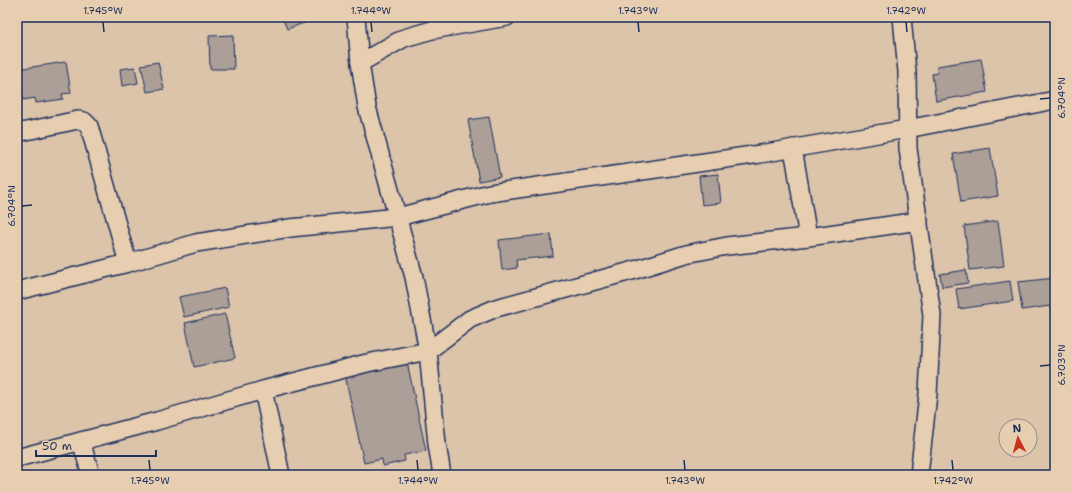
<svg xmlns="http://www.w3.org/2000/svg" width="1072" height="492" viewBox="0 0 1072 492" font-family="'Shantell Sans',sans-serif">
<rect width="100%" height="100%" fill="#dcc4ab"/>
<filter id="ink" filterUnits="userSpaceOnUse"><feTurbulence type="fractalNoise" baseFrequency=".025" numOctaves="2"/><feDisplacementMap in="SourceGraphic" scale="8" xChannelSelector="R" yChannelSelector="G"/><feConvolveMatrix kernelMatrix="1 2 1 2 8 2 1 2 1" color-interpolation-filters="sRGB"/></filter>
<g filter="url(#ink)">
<g fill="#ac9f98" stroke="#1b2f5e">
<path d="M282,17H318V18L287,29Z"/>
<path d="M233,35L234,69H210L209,36Z"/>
<path d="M981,59L987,92L936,101L932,74L938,73L937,66Z"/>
<path d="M66,62L71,93L62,94L63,99L36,103L35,98L23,100L18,69Z"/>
<path d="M158,62L164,89L147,92L141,65Z"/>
<path d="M135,67L138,83L122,86L120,69Z"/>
<path d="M489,117L500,177L479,181L468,120Z"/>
<path d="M990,148L998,196L961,202L953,154Z"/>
<path d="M718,174L721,203L702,205L699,176Z"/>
<path d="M998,221L1004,266L970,270L964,226Z"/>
<path d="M551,234L553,256L516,260L517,268L502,270L499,240Z"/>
<path d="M966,270L968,283L942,287L940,274Z"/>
<path d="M1055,278V314H1051L1050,306L1022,310L1018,282Z"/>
<path d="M1010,281L1013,301L959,309L956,289Z"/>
<path d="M225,288L229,307L184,317L179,297Z"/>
<path d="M225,314L235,358L194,367L185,323Z"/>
<path d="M407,362L426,451L404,455L405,461L383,466L382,459L364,463L345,375Z"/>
</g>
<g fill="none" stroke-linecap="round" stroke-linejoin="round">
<g stroke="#1b2f5e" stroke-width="20">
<g id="minor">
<path d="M356,17L360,63L367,107L414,277L428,351L437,444L442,475"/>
<path d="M902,17L907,72L908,149L932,315L928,394L919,475"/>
<path d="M360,63L404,38L432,30L507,17"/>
<path d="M17,133L78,120L84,121L89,126L128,263"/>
<path d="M793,148L808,237"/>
<path d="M17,291L128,263L196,243L290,228L398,217L490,193L760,154L907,129L1055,100"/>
<path d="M263,390L281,475"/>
<path d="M81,441L91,475"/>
<path d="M17,458L157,421L263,390L367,363L428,351L470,319L496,308L635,270L686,254L727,246L808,237L919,221"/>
</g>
</g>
<use href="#minor" stroke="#e8ceb0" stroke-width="17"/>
</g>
</g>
<path fill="none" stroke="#1b2f5e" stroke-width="1.5" d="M103,22L104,32M371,22L372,32M638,22L639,32M906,22L907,32M1040,99L1050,98M22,206L32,205M1040,366L1050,365M149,460L150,470M417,460L418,470M684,460L685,470M952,460L953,470"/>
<rect width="1072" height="492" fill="none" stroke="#e8ceb0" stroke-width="44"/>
<g transform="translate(1018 438) rotate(354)"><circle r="19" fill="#e8ceb0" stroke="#968e8f"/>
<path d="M0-3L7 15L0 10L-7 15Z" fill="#c8321e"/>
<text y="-6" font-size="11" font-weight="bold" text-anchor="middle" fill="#1b2f5e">N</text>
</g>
<path d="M36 450v6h120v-6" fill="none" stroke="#1b2f5e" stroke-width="2"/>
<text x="42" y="450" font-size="12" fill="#1b2f5e" stroke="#e8ceb0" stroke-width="3" paint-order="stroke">50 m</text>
<rect x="22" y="22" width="1028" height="448" fill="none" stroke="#1b2f5e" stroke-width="1.5"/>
<g font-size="10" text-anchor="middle" fill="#1b2f5e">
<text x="103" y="14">1.745°W</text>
<text x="371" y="14">1.744°W</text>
<text x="638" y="14">1.743°W</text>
<text x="906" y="14">1.742°W</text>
<text transform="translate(1061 98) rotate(-90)" y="4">6.704°N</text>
<text transform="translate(11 206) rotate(-90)" y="4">6.704°N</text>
<text transform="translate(1061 365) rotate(-90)" y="4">6.703°N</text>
<text x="150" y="484">1.745°W</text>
<text x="418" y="484">1.744°W</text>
<text x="685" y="484">1.743°W</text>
<text x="953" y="484">1.742°W</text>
</g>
</svg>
